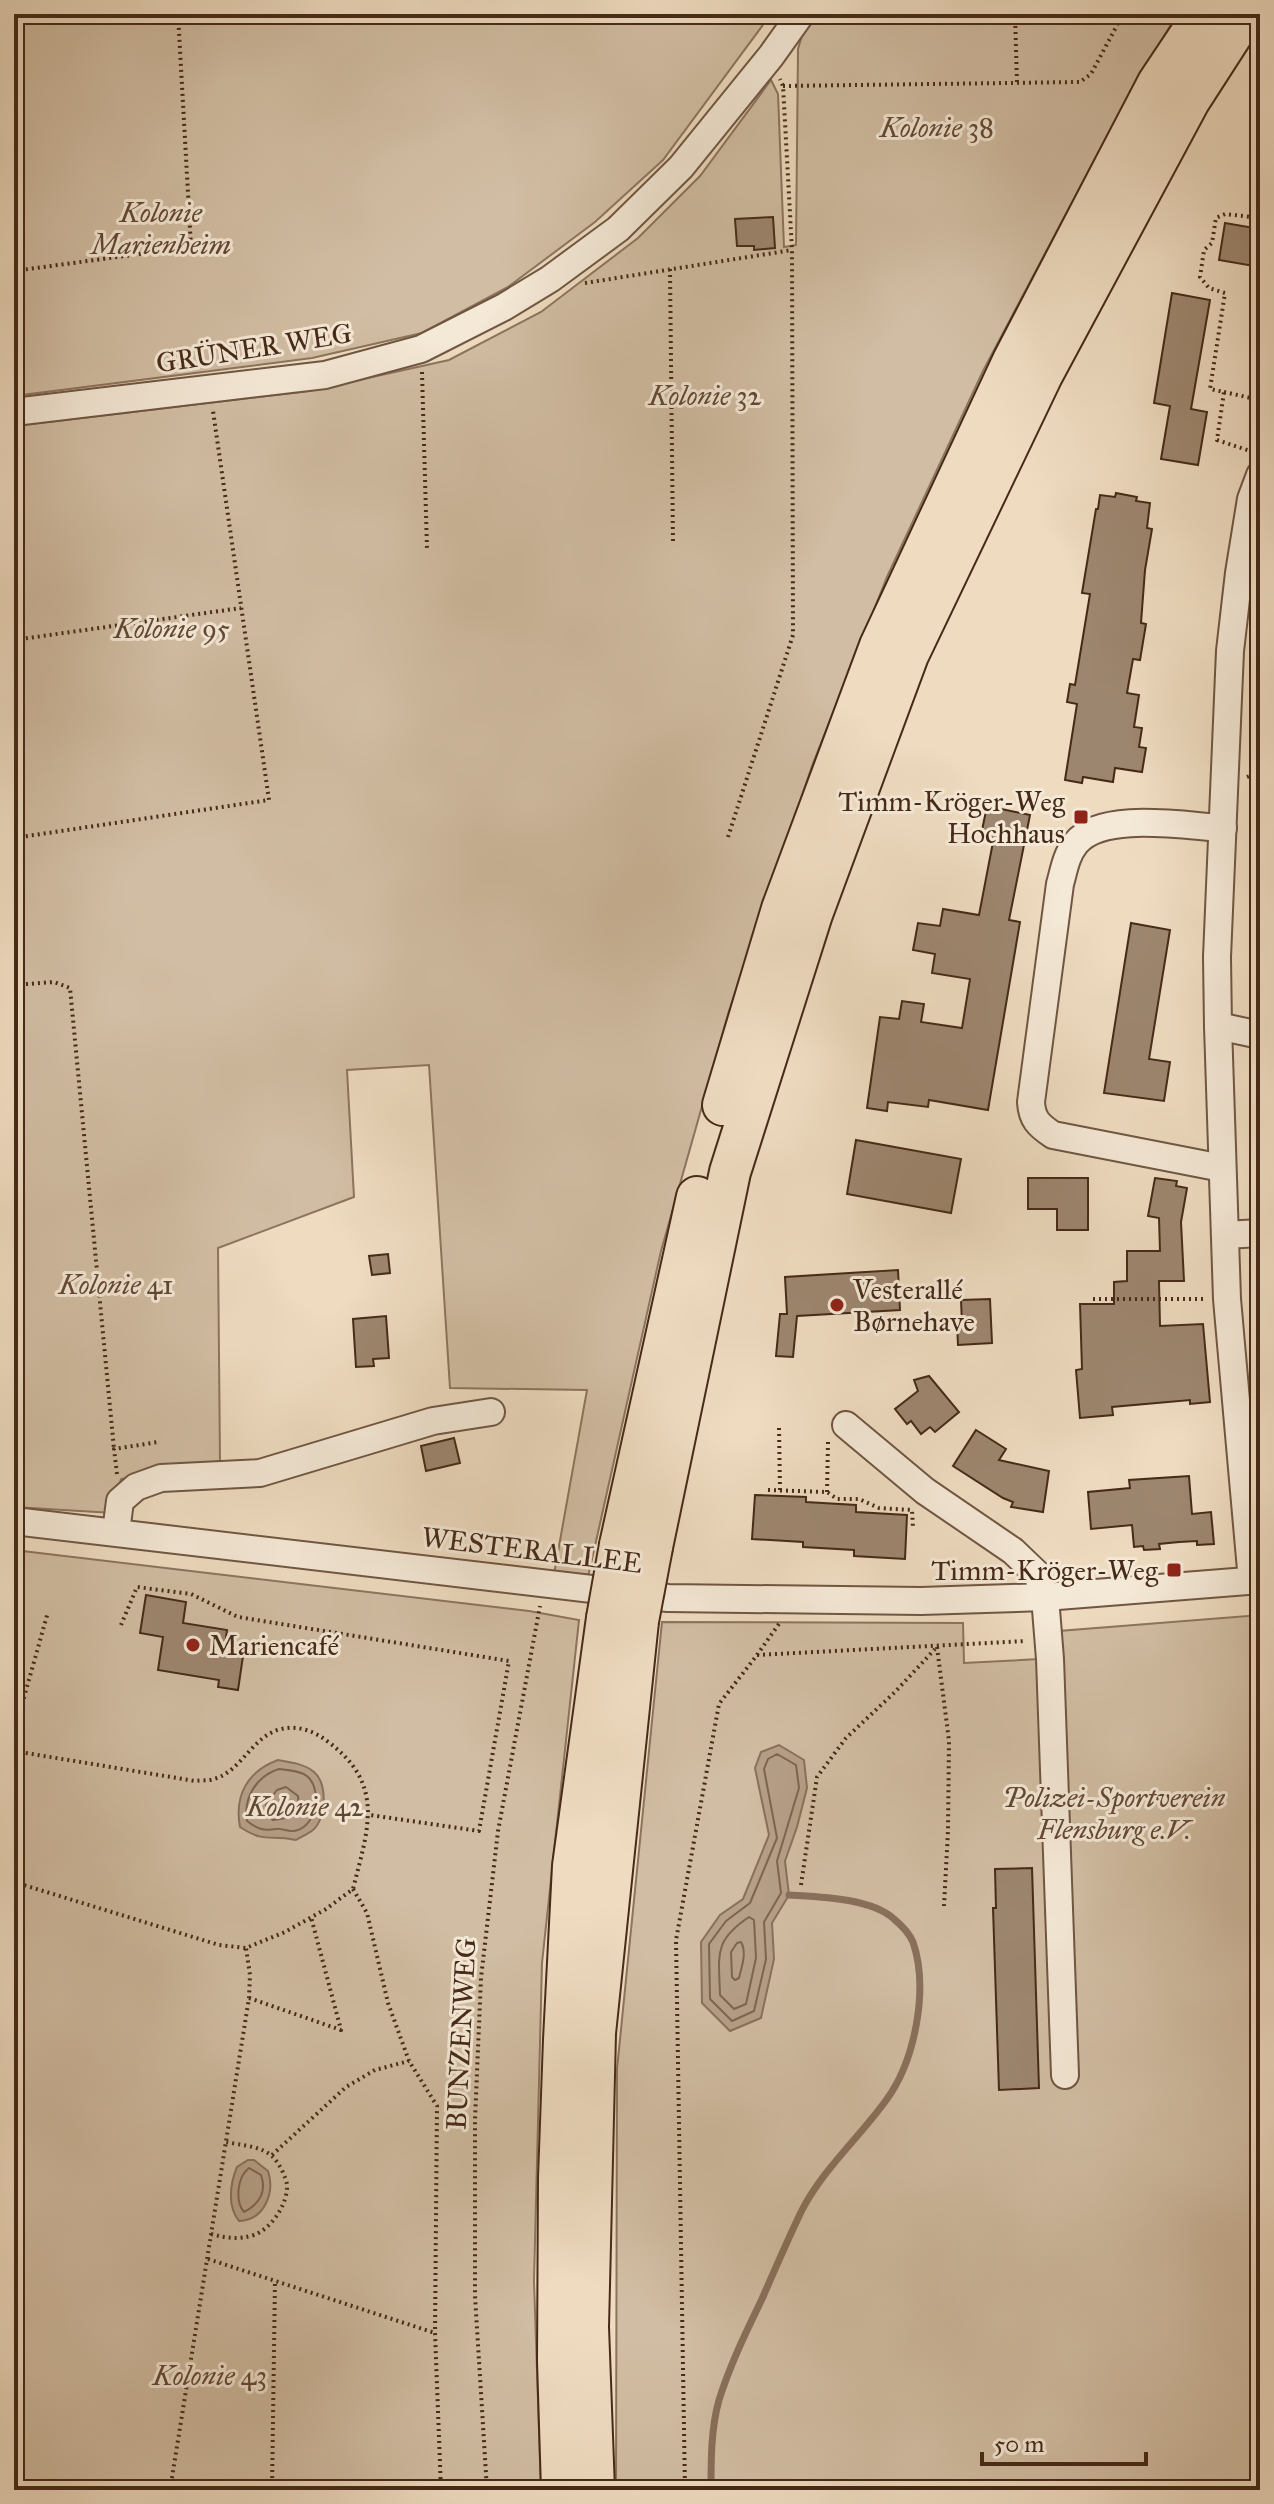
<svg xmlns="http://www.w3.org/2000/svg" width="1274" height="2504" viewBox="0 0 1274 2504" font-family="'IM FELL Great Primer',serif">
<rect width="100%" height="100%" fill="#eedbc0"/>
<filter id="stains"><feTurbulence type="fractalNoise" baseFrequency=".0025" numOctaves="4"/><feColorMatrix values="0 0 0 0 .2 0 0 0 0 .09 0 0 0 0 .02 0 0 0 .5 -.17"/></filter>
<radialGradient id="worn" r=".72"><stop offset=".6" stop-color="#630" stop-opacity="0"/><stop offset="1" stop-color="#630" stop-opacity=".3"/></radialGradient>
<g fill="#d1bda3" stroke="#8c745e" stroke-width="2">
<path d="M14,14H771L663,160L595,222L508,287L422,333L312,358L14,396Z"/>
<path d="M813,14H1177L1097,155L983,371L887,577L812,766L729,1011L661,1251L588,1577L554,1574L587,1390L450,1388L429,1065L347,1070L354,1197L218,1248L220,1461L121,1479L113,1513L14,1507V426L309,391L449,360L541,312L638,238L700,176L771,80L778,94L784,247L796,245L798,49L806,22Z"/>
<path d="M14,1550L529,1611L579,1620L542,1963L534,2281L541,2490H14Z"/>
<path d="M1260,1615V2490H616L617,2069L662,1622L963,1623L964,1663L1059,1658V1631Z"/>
</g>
<g fill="#b59f87" stroke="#89705b" stroke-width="2">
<path d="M779,1745L804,1760L807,1788L797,1827L785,1861L789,1895L772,1923L774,1959L761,2018L730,2031L702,2003L701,1942L720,1915L743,1899L769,1835L755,1768L761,1752Z"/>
<path d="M278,1760C290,1762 305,1764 314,1772C328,1784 326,1819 313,1830C308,1834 301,1837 296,1840C269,1834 266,1844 240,1827C234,1795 248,1771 278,1760Z"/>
<path d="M248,2160H254L268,2171C275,2192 265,2220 239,2221C227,2206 230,2184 237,2167Z"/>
</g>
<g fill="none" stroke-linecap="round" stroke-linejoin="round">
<g stroke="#7e6450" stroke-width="2">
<path d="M777,1754L796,1765L799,1788L777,1861L781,1893L764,1922L766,1959L754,2011L732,2021L710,1999L709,1944L726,1921L750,1903L777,1838L764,1769L768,1759Z"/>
<path d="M279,1769C288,1770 303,1771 309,1778C322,1792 316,1828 294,1831C288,1832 282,1828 276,1829C263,1831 257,1829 247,1821C243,1797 257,1776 279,1769Z"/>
<path d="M286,1787L298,1796L299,1812L292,1817L273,1820L266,1814V1804L277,1790Z"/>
<path d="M749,1917L754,1920L756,1958L746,2004L734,2009L720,1995C719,1955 713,1941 749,1917Z"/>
<path d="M741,1942C747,1952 742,1966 739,1978L735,1980L732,1977L731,1952L737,1943Z"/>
<path d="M249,2168L261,2175C267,2192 259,2204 244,2212C235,2201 237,2177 249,2168Z"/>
</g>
<path stroke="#89705b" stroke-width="7" d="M711,2490C711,2460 711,2428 719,2400C730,2365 746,2332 762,2299C775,2269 788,2239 802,2210C824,2168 859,2138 887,2099C915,2060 929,1989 913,1942C910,1935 901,1925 894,1919C871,1898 820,1897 789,1895"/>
</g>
<g fill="#9d866f" stroke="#462a18" stroke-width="2">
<path d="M773,217L775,248L754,250V246H737L735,219Z"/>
<path d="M1225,223L1260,229V267L1219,260Z"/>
<path d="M1172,293L1210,300L1191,409L1207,412L1198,465L1161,459L1170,406L1154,403Z"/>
<path d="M1116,493L1137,497L1136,501L1150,503L1147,528L1152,529L1145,570L1141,623L1146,624L1140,660L1133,659L1127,693L1139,695L1134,727L1142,728L1139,747L1146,748L1142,772L1115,768L1113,782L1083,777L1082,783L1065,780L1077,704L1067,702L1070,684L1075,685L1090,594L1082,593L1096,509H1098L1100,495L1115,497Z"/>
<path d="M987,806L1030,815L1009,920L1020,922L988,1110L929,1100L928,1107L888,1102L887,1111L867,1108L880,1017L899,1019L902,1001L924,1004L921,1022L962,1028L970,979L932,973L935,954L913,950L918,923L940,926L943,909L979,915L993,842L980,840Z"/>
<path d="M1131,923L1170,930L1149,1059L1170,1062L1164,1101L1104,1093Z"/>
<path d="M856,1140L961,1159L951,1213L847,1194Z"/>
<path d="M1028,1178H1088V1230H1057V1209H1028Z"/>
<path d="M1155,1178L1177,1181L1176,1186L1187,1188L1181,1222L1184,1281H1159L1160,1326L1203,1324L1210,1402L1190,1404V1400L1112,1407L1113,1415L1080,1418L1076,1370L1082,1369L1080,1304H1114V1282L1127,1281V1251H1160L1159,1218L1148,1216Z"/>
<path d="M388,1254L390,1273L372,1275L369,1256Z"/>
<path d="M898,1270L900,1310L797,1316L793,1357L776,1356L780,1314H787L785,1277Z"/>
<path d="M990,1299L992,1343L958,1345L957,1325L962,1324L961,1300Z"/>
<path d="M386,1316L389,1358L373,1359L374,1366L356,1367L353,1319Z"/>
<path d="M929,1376L959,1412L935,1432L930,1427L921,1434L911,1421L907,1424L895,1409L918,1391L914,1380Z"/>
<path d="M976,1430L1006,1449L999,1460L1049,1471L1043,1512L1011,1507L1013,1502L1003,1498L953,1466Z"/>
<path d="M454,1438L460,1463L426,1471L421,1446Z"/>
<path d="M1189,1476L1192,1514L1211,1512L1214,1544L1197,1545V1541L1179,1542L1159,1544L1160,1549L1144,1550L1143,1546L1134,1547L1132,1525L1091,1529L1088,1492L1130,1488L1129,1480Z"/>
<path d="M755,1495L806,1497V1502L856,1505V1512L907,1515L905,1559L854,1556V1550L803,1547V1542L752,1539Z"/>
<path d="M146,1595L186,1602L183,1623L227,1630L224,1653L243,1656L238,1690L218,1687L219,1680L158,1670L163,1637L140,1633Z"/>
<path d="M1032,1868L1039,2088L999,2090L993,1908H996L995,1869Z"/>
</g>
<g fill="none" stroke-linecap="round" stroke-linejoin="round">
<g stroke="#705642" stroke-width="30">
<g id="minor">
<path d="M14,412L325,375L421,349L504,307L550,279L618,229L681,167L771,56L801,14"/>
<path d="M1218,1026L1260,1035"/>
<path d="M1222,1168L1053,1135C1038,1125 1032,1119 1031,1102L1060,884C1064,870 1066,855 1076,843C1102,811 1185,826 1223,828"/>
<path d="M1225,1235L1260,1233"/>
<path d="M846,1425L925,1491L1013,1551L1037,1574L1045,1597L1050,1659L1065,2075"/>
<path d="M14,1521L668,1598L921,1601L1045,1597L1260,1580"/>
<path d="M116,1532L120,1501L136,1487L161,1478L260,1473L433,1421L491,1412"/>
<path d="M1252,1581L1227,1299L1218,1026L1217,957L1230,651L1239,573L1251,499L1260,475"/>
</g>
</g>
<g stroke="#462a18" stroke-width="44">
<g id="highway">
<path d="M723,1105L782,909L880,646L1013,361L1158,83L1204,14"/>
<path d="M620,1545L697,1197"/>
<path d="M652,1547L730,1172L812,914L908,655L1042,375L1189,101L1245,14"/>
<path d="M562,2490L558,2361L559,2178L564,2040L573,1866L607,1618"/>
<path d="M594,2490L588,2327L595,2033L638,1621"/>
</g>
</g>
<g stroke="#462a18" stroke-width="4" stroke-dasharray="2 4" stroke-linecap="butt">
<path d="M1015,14L1017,83"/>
<path d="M783,86L1080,82L1091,74L1123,14"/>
<path d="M670,269L673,545"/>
<path d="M14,271L191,247L178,14"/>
<path d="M585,283L792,250"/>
<path d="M422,372L427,549"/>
<path d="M1224,392L1260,400"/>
<path d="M1253,452L1217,440L1224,392L1210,389L1225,293L1209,288L1200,277L1204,250L1212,243L1216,218L1225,214L1260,218"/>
<path d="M14,640L241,608"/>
<path d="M1247,777L1260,772"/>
<path d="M728,837L793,635L792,250L783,86L780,79"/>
<path d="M14,838L269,800L213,411"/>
<path d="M14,985L54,982L70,988L114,1449"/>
<path d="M1093,1299H1205"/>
<path d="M779,1428L780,1490"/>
<path d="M117,1474L114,1449L158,1442"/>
<path d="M768,1490L827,1492L837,1499H859L879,1508L912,1510L913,1528"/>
<path d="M827,1492L828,1442"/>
<path d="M121,1625L137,1587L191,1594L238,1617L509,1661L479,1831L370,1815"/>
<path d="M937,1647L949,1741L948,1831L944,1906"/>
<path d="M757,1655L781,1621"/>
<path d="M14,1733L48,1612"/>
<path d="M14,1751L195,1781C201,1780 208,1781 214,1779C242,1771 252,1736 281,1729C298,1725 314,1731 327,1741C386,1784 368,1829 353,1889L326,1909L285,1932L246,1948L219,1945L14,1882"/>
<path d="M801,1885L817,1777L846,1738L895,1692L935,1649"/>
<path d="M353,1889L367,1913L388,2003L409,2061L437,2106L435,2333L441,2490"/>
<path d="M249,1998L341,2030L311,1917"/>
<path d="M272,2155L346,2087L375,2070L409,2061"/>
<path d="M211,2234C226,2238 238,2240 254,2235C271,2229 288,2204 287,2185C286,2177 279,2163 273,2157C262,2146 240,2145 226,2142"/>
<path d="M208,2259L435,2333"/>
<path d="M170,2490L249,1998L250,1975L246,1948"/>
<path d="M272,2490L275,2280"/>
<path d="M487,2490L475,2296V2120L481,1978L498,1831L540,1606"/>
<path d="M685,2490L676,1940L719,1704L757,1655L1026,1641"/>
</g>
<use href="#minor" stroke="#f4e8d6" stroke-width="26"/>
<use href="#highway" stroke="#eedbc0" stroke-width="40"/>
<g stroke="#462a18" stroke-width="44" stroke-linecap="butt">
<g id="highway-bridge">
<path d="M607,1618L620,1545"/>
<path d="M638,1621L652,1547"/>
</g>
</g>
<use href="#highway-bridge" stroke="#eedbc0" stroke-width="40"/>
</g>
<g fill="#8f2418" stroke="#f4e8d6" stroke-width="3">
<rect x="1073" y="809" width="16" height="16" rx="4"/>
<circle cx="837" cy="1305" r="8"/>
<rect x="1166" y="1562" width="16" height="16" rx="4"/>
<circle cx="193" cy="1645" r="8"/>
</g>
<g text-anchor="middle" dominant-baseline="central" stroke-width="6" stroke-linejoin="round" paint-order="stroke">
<g font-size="28" font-style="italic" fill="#624734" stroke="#f4e8d6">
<text x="937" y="127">Kolonie 38</text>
<text x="161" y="212">Kolonie<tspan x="161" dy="32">Marienheim</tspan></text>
<text x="705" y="395">Kolonie 32</text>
<text x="172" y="628">Kolonie 95</text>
<text x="116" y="1284">Kolonie 41</text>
<text x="1114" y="1797">Polizei-Sportverein<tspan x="1114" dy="32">Flensburg e.V.</tspan></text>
<text x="305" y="1806">Kolonie 42</text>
<text x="210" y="2375">Kolonie 43</text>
</g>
<g font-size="28" fill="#462a18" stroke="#f4e8d6">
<text transform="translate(254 348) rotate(-9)">GRÜNER WEG</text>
<text transform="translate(532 1550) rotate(7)">WESTERALLEE</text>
<text transform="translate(461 2034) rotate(-87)">BUNZENWEG</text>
</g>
<g font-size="28" fill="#462a18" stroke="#f4e8d6" text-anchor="end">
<text x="1065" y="801">Timm-Kröger-Weg<tspan x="1065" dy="32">Hochhaus</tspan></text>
<text x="853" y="1289" text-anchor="start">Vesterallé<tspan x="853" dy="32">Børnehave</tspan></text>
<text x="1158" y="1570">Timm-Kröger-Weg</text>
<text x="209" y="1645" text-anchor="start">Mariencafé</text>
</g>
</g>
<rect width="1274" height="2504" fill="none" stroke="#eedbc0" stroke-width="48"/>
<rect x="16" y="16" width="1242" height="2472" fill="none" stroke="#462a18" stroke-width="4"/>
<rect x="24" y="24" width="1226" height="2456" fill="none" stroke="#462a18" stroke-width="2"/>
<path d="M982 2452v12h164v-12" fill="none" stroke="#462a18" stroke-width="4"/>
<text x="994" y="2452" font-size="24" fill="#462a18" stroke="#f4e8d6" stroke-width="6" paint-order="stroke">50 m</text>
<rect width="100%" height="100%" filter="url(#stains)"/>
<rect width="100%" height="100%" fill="url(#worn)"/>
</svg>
